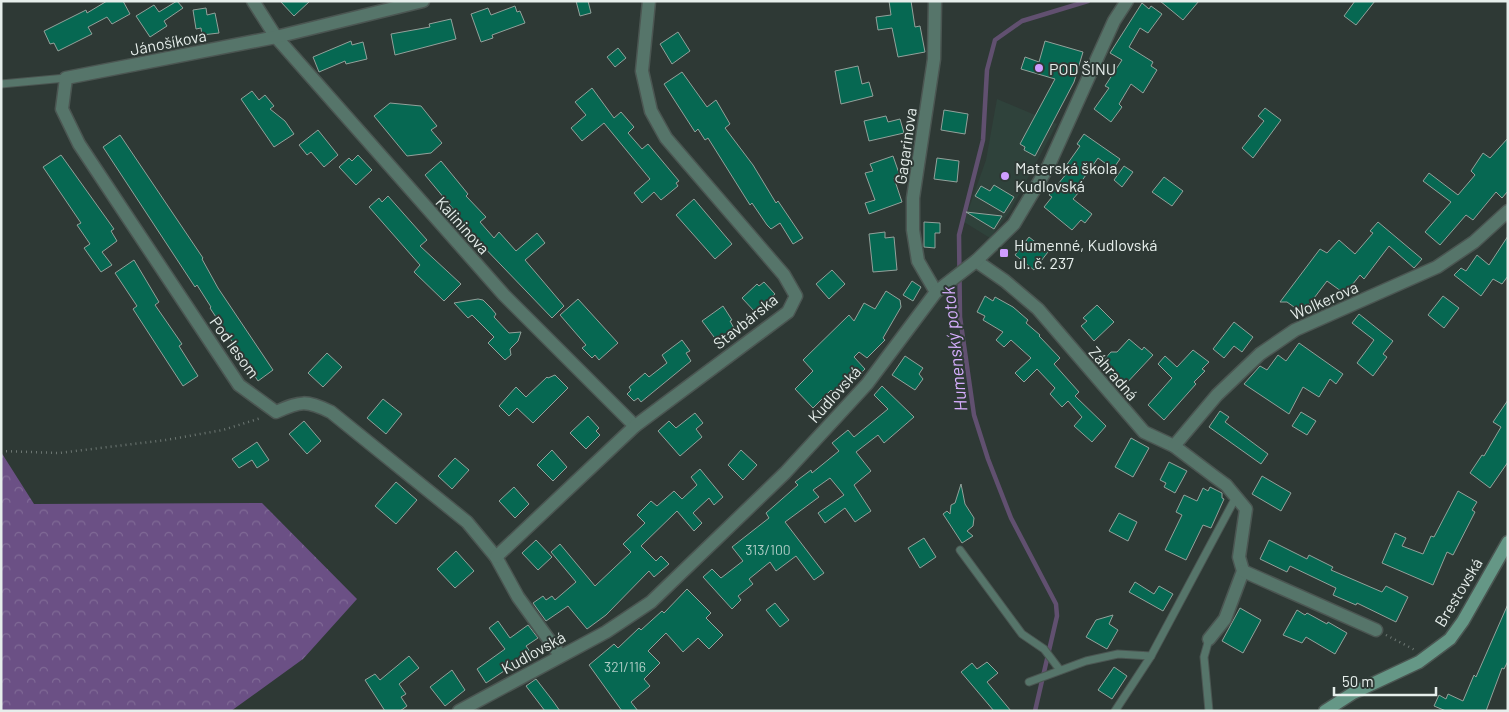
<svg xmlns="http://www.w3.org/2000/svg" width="1509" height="712" viewBox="0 0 1509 712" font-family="Barlow,sans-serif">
<defs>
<pattern id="forest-crowns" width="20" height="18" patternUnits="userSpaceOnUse" patternTransform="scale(1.25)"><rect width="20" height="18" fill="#6b5085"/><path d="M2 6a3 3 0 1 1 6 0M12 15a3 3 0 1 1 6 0" fill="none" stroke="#806a96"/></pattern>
</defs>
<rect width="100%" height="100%" fill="#2e3935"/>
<path fill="#2f423b" d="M997,99L1057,124L1010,211L990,238L964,222L986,160Z"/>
<path fill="url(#forest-crowns)" d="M1,452L34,504L262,503L357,599L303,659L231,711H1Z"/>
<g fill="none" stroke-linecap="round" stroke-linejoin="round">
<path stroke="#615070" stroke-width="4.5" d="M1035,711L1057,616L1056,604L1011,518L988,459L974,415L960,317L959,235L983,140L987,70L995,40L1022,21L1088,1"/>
</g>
<g fill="#066852" stroke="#93a19b">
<path d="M107,1H123L130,14L112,24L107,17L88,27L92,34L58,51L54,43L50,44L44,31L86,10L87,13Z"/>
<path d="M177,1L183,8L164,21L167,26L150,37L136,16L154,5L159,12Z"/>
<path d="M280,1H310L294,16Z"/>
<path d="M576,1H588L591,13L580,16Z"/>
<path d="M889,1H911L915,27L920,26L925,52L898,57L892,28L878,30L876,17L891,15Z"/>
<path d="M1160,1H1199L1183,20Z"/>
<path d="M1355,1H1375L1356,25L1344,16Z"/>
<path d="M1142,3L1149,9L1151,6L1162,14L1148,33L1140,28L1129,47L1153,62L1151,66L1157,70L1143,93L1131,84L1119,104L1122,107L1111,122L1094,109L1109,88L1105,86L1122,60L1110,53Z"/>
<path d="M515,6L517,12L520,11L525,23L492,35L493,38L481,42L471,14L488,8L491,15Z"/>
<path d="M206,8L207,15L215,13L219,33L202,35L201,28L196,29L193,10Z"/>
<path d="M451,19L456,39L395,55L391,34L430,27L429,24Z"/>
<path d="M678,32L690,51L672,64L660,44Z"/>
<path d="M351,41L352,45L363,42L367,59L346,64L345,61L319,72L313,57Z"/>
<path d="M1045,41L1083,52L1074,82L1035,156L1024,150L1025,147L1020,144L1055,79L1021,69L1025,57L1039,62Z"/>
<path d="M618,48L626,58L615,67L607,57Z"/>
<path d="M858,66L862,84L869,82L873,96L841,104L835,71Z"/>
<path d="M682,72L707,107L716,100L730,124L725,128L753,165L776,203L778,201L803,238L793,244L780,223L771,229L767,225L752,203L750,205L708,138L705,140L698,129L695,132L664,84Z"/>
<path d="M592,88L614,118L621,112L634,127L628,133L642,149L648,144L679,181L676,183L678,186L661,200L654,192L642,203L634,193L650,179L604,123L582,141L571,128L586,115L575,102Z"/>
<path d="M252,91L259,100L265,95L274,106L270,109L285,121L294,134L274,147L241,99Z"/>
<path d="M390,103L421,106L437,126L431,130L442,143L431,153L407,156L374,116Z"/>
<path d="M1265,108L1281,120L1253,158L1242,148L1264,121L1258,116Z"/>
<path d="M944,110L968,114L965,134L941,130Z"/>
<path d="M886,116L888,122L900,119L904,133L869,141L864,121Z"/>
<path d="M318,130L338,155L324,167L311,152L307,155L299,145Z"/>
<path d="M1084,134L1120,159L1113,169L1098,158L1076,189L1079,192L1073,199L1092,214L1085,223L1081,220L1072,230L1044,207L1052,197L1049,195L1067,173L1063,170L1080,146L1077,144Z"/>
<path d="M120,135L203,258L202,259L218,288L273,370L258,381L210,308L211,307L197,285L195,287L103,147Z"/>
<path d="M1508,138V191L1502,198L1496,192L1473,220L1466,215L1440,245L1425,232L1451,202L1423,181L1429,173L1458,195L1475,175L1471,171L1483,153L1490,158Z"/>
<path d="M61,155L114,229L111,231L117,241L102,252L112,265L101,272L84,248L90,244L77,225L81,223L43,167Z"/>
<path d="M358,155L372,170L356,185L339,167L349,158L352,161Z"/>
<path d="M893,156L900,176L894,178L902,202L869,214L865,203L875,200L865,173L873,171L870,164Z"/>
<path d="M937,158L959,161L957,182L934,179Z"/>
<path d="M441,161L468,194L466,196L486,217L480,222L494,238L499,232L516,251L537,233L545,243L525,260L564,306L552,318L451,213L454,210L425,175Z"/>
<path d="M1124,166L1133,172L1122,187L1114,180Z"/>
<path d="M1164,177L1183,191L1172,206L1152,192Z"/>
<path d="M994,185L1014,197L1004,213L975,196L981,186L990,191Z"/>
<path d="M388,196L427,240L420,246L461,284L444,301L414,272L420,265L369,207L379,198L382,202Z"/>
<path d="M694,199L732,244L715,259L676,215Z"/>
<path d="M966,212L1002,216L994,229Z"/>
<path d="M924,222L940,223V233H935V248L924,247Z"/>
<path d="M1378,222L1422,259L1414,268L1389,246L1364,279L1360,275L1345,294L1327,281L1308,306L1306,304L1301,312L1287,302H1280L1320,249L1327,253L1339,240L1355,254L1373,233L1370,231Z"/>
<path d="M885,232V238L894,237L897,270L873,272L869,234Z"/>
<path d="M1508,236V276L1502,284L1493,279L1481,296L1454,275L1461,268L1466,271L1477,255L1489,265Z"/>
<path d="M1029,237L1048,252L1034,270L1015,255Z"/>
<path d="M134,260L159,302L155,305L182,344L179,346L198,376L183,386L133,309L137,306L115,273Z"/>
<path d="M832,270L845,284L829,299L816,284Z"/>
<path d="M912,281L921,287L913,301L903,295Z"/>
<path d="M764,282L775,294L755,312L742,298L757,284L759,286Z"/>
<path d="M886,291L900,300L901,307L883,338L885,340L867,358L859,352L854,357L865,369L837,396L831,390L813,408L795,389L813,371L803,360L849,315L854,321L864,303L875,309Z"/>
<path d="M985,296L993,301L995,297L1013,307L1028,320L1026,323L1040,335L1039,336L1060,358L1054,364L1079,392L1075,396L1106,426L1092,442L1074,426L1082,417L1068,401L1062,407L1050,394L1055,388L1037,369L1024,382L1015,373L1031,358L1011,340L1004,347L996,340L1003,332L983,320L985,316L977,312Z"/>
<path d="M1443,296L1459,308L1444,328L1428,315Z"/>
<path d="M478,299L483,300L491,308L496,314L494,317L509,333L521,332L518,341L510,349L511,355L505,360L488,343L494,337L472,315L468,318L454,303Z"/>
<path d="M578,299L618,343L599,360L595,355L592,358L582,348L586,345L560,315Z"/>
<path d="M1097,305L1114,322L1094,341L1081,326L1087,321L1083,318Z"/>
<path d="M723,306L732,320L730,321L734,328L717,341L702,321Z"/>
<path d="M1359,314L1393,341L1383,354L1387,357L1373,376L1357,363L1374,340L1352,323Z"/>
<path d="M1234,322L1253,337L1242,352L1234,346L1224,358L1213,349Z"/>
<path d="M1129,339L1142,350L1144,347L1153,355L1123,387L1100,364L1111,352H1117Z"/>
<path d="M682,340L690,351L686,353L691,361L641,402L638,398L634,401L627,394L631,390L629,387L645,373L649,377L667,363L662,355Z"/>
<path d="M1299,343L1343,374L1336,384L1330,379L1319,397L1303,387L1289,414L1244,384L1260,366L1267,370L1278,355L1286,361Z"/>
<path d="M1193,350L1209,362L1202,369L1205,371L1194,382L1196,384L1164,420L1148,405L1172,378L1158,364L1165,356L1177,367Z"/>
<path d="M327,353L342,367L323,387L308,373Z"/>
<path d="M905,356L923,368L919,374L923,379L915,390L892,375Z"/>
<path d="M555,375L568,388L533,423L517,408L509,416L499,406L516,387L526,397L547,377L548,378Z"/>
<path d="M882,386L914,417L884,443L878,435L856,452L871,471L854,485L871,511L855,522L845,508L825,523L818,513L844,495L830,478L813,490L819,497L785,522L824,573L814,580L796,556L776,571L770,562L749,579L753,584L738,596L741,600L732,609L703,577L712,569L721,578L743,561L732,547L769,518L766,513L798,485L795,482L811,470L812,473L839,451L832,443L848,430L854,437L888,409L874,395Z"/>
<path d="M383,399L402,414L386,434L367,418Z"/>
<path d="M1508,400V462L1490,488L1470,473L1482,455L1484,456L1501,427L1493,422Z"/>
<path d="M1220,411L1229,417L1225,422L1268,454L1261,464L1209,427Z"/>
<path d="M1301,412L1316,421L1307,435L1292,426Z"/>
<path d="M695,413L703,423L696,429L702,437L680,456L658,431L669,421L676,428Z"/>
<path d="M588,416L599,428L596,431L600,435L586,449L570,433Z"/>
<path d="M304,421L321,441L307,454L289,434Z"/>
<path d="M1131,438L1149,448L1133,477L1115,467Z"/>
<path d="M257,442L269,460L257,468L252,460L239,468L232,459Z"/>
<path d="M552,450L567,467L553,481L537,465Z"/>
<path d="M741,450L757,465L743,480L728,465Z"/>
<path d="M455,458L469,470L452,489L438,476Z"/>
<path d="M1169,462L1187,471L1175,493L1164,487L1166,483L1160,480Z"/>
<path d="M700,469L723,497L714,505L709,498L693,513L702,523L694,531L677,511L641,546L656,561L661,556L669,564L654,577L649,571L606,615L587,629L568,606L546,621L533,603L543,596L546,600L552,596L555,600L576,582L551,552L560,544L595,586L631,552L623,544L645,523L637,515L651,501L657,506L674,491L682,499L697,485L691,477Z"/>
<path d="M1262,476L1291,493L1281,511L1252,494Z"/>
<path d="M396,482L417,500L396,524L375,506Z"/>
<path d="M961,484L965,504L974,518L973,526L967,531L973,536L962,543L943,514L947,511L950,514L951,505L955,503Z"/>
<path d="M514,487L529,504L515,518L499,501Z"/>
<path d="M1210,487L1222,493V498L1224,499L1211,528L1203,525L1186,560L1165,550L1182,515L1176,512L1184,495L1197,501L1203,488L1208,491Z"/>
<path d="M1458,491L1477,502L1472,510L1475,512L1453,555L1447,552L1433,585L1382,563L1395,533L1406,538L1402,546L1423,554L1431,536L1434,537Z"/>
<path d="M1119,513L1137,522L1128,541L1109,531Z"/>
<path d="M924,538L936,557L920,568L908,548Z"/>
<path d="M536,540L552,557L538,570L522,553Z"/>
<path d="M1269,540L1307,559L1309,555L1333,567L1331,570L1382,592L1386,586L1408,597L1396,622L1357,603L1356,605L1333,595L1336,588L1290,566L1287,572L1260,559Z"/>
<path d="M456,551L474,571L455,588L437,569Z"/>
<path d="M1135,582L1154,594L1159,586L1173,594L1163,611L1129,592Z"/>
<path d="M687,589L711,613L706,618L723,635L709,649L698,638L683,652L666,633L648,651L660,663L644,679L650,686L631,702L638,711H622L589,665L614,644L618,648L639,628L641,630L662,611L664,613Z"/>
<path d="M775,603L789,620L780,627L766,610Z"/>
<path d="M1508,604V661L1504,669L1502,668L1486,711H1446L1434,706L1439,695L1446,699L1448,694L1463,701L1474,675L1476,677Z"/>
<path d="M1240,608L1261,620L1243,653L1222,641Z"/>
<path d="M1297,610L1305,615L1307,613L1327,624L1328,622L1347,633L1335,654L1306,637L1302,643L1283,635Z"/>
<path d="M1113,615L1109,624L1118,630L1107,649L1086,637L1096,620Z"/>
<path d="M498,621L510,638L528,625L538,638L526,646L531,653L486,683L477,669L505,649L489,628Z"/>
<path d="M409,656L419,668L399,684L406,694L401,697L407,706L400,711H385L365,680L375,674L380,680Z"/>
<path d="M987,662L998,673L987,682L1011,711H994L961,672L972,663L977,669Z"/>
<path d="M1114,667L1127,676L1112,699L1098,690Z"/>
<path d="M452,670L465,690L445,706L430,687Z"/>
<path d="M536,679L553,701L560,711H545L526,686Z"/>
</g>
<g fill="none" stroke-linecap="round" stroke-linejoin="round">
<g stroke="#4b5652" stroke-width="9">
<g id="lane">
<path d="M1,84L66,78"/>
<path d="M960,550L1022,634L1044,649L1060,670"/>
<path d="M1209,639L1204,657L1209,711"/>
<path d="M1029,682L1086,661L1118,654L1151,656"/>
<path d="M1115,711L1151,656L1236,497"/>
</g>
</g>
<g stroke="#4b5652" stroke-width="15">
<g id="street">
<path d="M253,1L276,37L504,295L635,426"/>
<path d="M423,1L276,37L66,78L62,109L79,144L239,385L276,412C301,401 306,400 331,412L467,522L496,557L518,597L560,655"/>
<path d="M935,1L934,59L913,198V230L918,261L936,292"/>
<path d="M976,261L1005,281L1038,309L1144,432L1174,446L1215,477L1226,485L1246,509L1239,557L1243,571L1225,619L1209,639"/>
<path d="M1174,446L1217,395L1260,354L1295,330L1437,267L1474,242L1508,211"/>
<path d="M496,557L635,426L788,312L796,296L784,275L666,138L651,111L642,71L649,1"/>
<path d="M1243,571L1376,630"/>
<path d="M459,711L606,632L651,602L785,473L867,384L936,292L976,261L1014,224L1048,167L1114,21L1127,1"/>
</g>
</g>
<g stroke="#4b5652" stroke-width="15">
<path id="secondary" d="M1325,711L1353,693L1419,662L1450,639L1463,621L1508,542"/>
</g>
<g stroke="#6e7874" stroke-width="2.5" stroke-dasharray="1 4" stroke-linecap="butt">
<path d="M1,451L59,453L166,440L223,430L261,418"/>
<path d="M1386,635L1415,650"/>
</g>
<use href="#lane" stroke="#56756a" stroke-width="7"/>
<use href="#street" stroke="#56756a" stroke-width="12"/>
<use href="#secondary" stroke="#659786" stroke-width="12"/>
</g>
<g fill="#cf9dff" stroke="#2e3935" stroke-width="2">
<circle cx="1039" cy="68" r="5"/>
<circle cx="1005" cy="176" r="5"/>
<rect x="999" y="248" width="10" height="10" rx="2.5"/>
</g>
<g text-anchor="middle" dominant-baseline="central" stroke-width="4" stroke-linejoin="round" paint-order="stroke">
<g font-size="14" fill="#aeccc5">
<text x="768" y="549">313/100</text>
<text x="625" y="666">321/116</text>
</g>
<g font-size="16" fill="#e6eeeb" stroke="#2e3935">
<text transform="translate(168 42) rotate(-11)">Jánošíkova</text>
<text transform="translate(905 146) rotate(-82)">Gagarinova</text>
<text transform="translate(463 225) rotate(48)">Kalininova</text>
<text transform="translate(1324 300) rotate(-24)">Wolkerova</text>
<text transform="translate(745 321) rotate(-39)">Stavbárska</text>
<text transform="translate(235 347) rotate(54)">Pod lesom</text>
<text transform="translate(1114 373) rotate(49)">Záhradná</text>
<text transform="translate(834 394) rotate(-48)">Kudlovská</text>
<text transform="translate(1458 592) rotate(-59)">Brestovská</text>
<text transform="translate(533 652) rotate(-29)">Kudlovská</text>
</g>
<g font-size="16" fill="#e6eeeb" stroke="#2e3935" text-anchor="start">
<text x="1049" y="68">POD ŠINU</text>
<text x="1015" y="167">Materská škola<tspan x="1015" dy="18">Kudlovská</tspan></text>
<text x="1014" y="244">Humenné, Kudlovská<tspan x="1014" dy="18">ul. č. 237</tspan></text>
</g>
<g font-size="18" font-style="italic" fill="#d6aefe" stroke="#2e3935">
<text transform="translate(954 349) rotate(-96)">Humenský potok</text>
</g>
</g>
<rect width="1509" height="712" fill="none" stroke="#e6eeeb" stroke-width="5"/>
<path d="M1334 687v8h102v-8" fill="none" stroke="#e6eeeb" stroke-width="2.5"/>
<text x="1342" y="687" font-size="15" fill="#e6eeeb" stroke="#2e3935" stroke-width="4" paint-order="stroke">50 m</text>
</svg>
